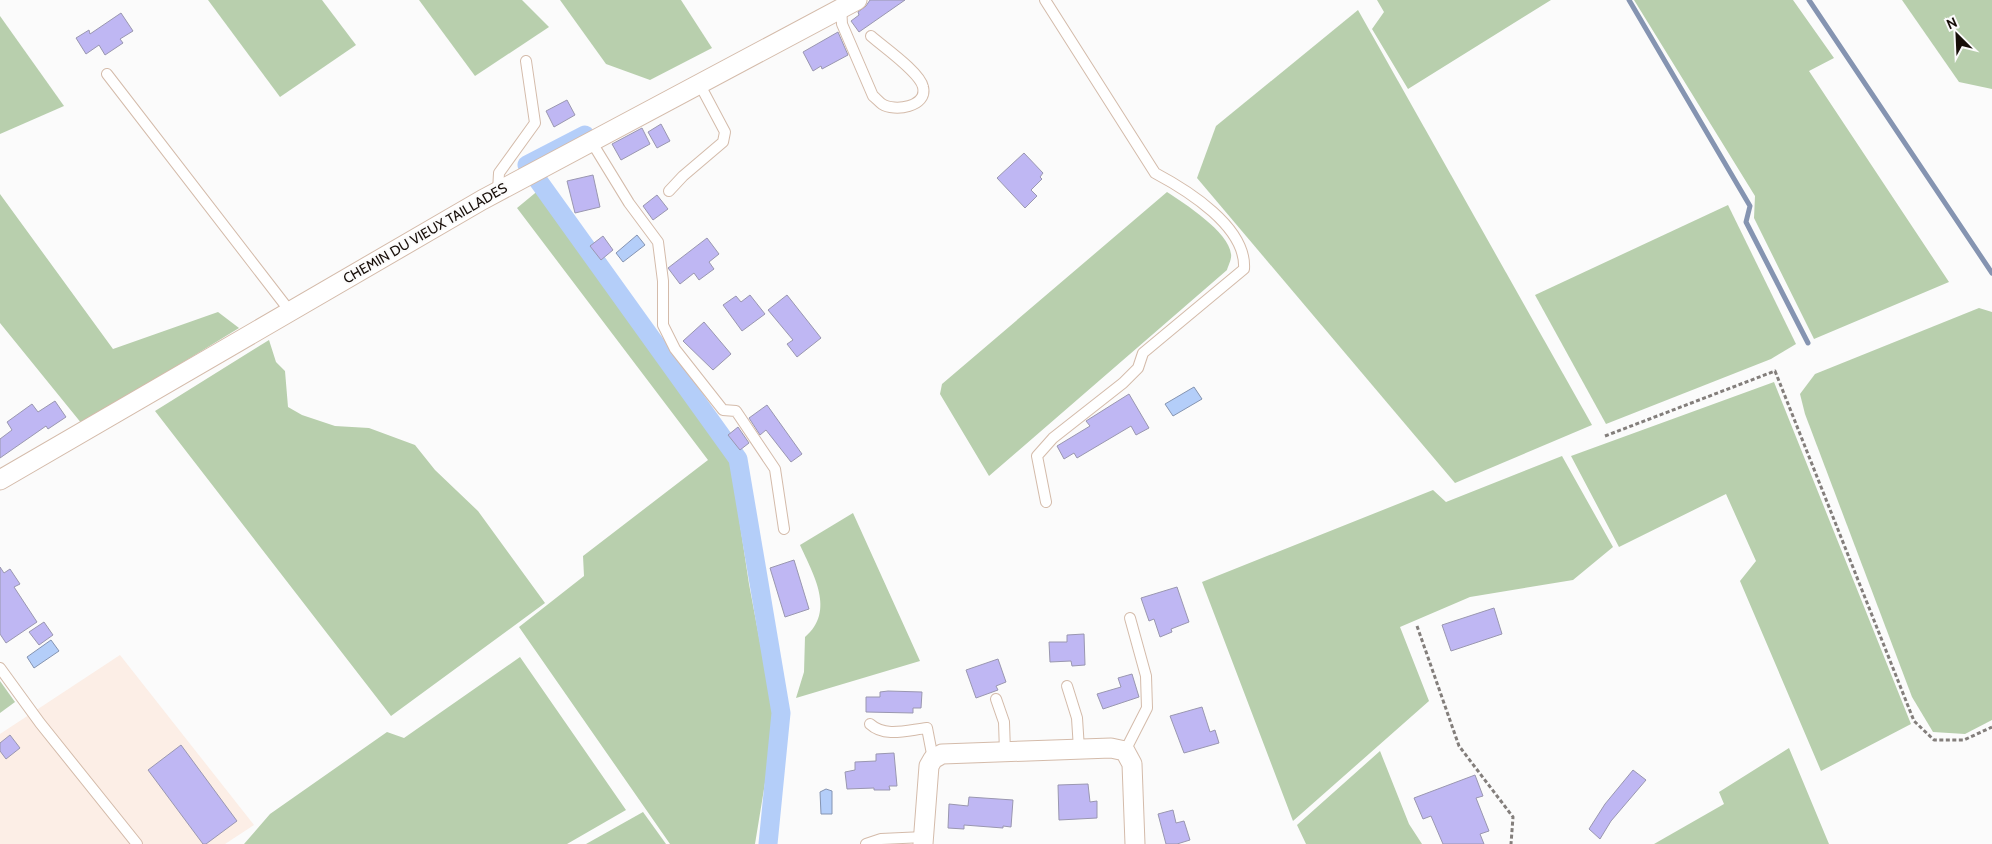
<svg xmlns="http://www.w3.org/2000/svg" width="1992" height="844" viewBox="0 0 1992 844" font-family="Cabin,sans-serif">
<rect width="100%" height="100%" fill="#fbfbfb"/>
<path fill="#fceee6" d="M120,655L254,825L225,844H0V734Z"/>
<g fill="#b8cfad">
<path d="M208,0H322L356,45L280,97Z"/>
<path d="M419,0H522L549,27L475,76Z"/>
<path d="M560,0H681L712,48L650,80L606,64Z"/>
<path d="M1377,0H1551L1408,89L1372,29L1384,12Z"/>
<path d="M1634,0H1793L1834,58L1809,71L1949,282L1814,339L1754,218L1755,196Z"/>
<path d="M1902,0H1992V89L1959,82Z"/>
<path d="M1358,10L1592,425L1455,483L1197,178L1216,126Z"/>
<path d="M0,16L64,106L0,134Z"/>
<path d="M540,189L730,458L749,584L775,722L755,844H670L519,627L584,576L583,556L708,460L517,208Z"/>
<path d="M1167,192C1184,203 1229,232 1231,254C1232,259 1228,266 1227,270L989,476L940,394L942,384Z"/>
<path d="M0,194L113,349L218,312L239,328L82,424L0,323Z"/>
<path d="M1728,205L1796,344L1771,359L1606,424L1535,295Z"/>
<path d="M1979,308L1992,312V720L1965,734L1933,732L1912,697L1805,414L1800,394L1815,374Z"/>
<path d="M269,340L276,362L285,371L288,407L302,415L335,426L369,428L415,445L435,470L478,511L545,603L391,716L155,411Z"/>
<path d="M1774,382L1911,724L1821,771L1740,581L1756,561L1726,494L1619,547L1571,456Z"/>
<path d="M1562,456L1613,547L1573,580L1470,597L1400,627L1429,701L1293,821L1202,582L1433,490L1446,502Z"/>
<path d="M853,513L920,661L796,698L804,672L805,637C836,611 813,574 800,545Z"/>
<path d="M520,657L626,810L567,844H244L270,814L387,732L404,738Z"/>
<path d="M0,681L15,702L0,713Z"/>
<path d="M1789,748L1829,844H1654L1724,804L1719,792Z"/>
<path d="M1380,751L1409,824L1422,844H1306L1297,825Z"/>
<path d="M643,812L666,844H586Z"/>
</g>
<g fill="#b4cef9" stroke="#8594b1">
<path d="M637,235L645,245L623,262L616,253Z"/>
<path d="M1194,387L1202,399L1173,416L1165,404Z"/>
<path d="M51,640L59,651L34,668L27,657Z"/>
<path d="M826,789L832,791V814H821L820,792Z"/>
</g>
<g fill="none" stroke-linecap="round" stroke-linejoin="round">
<g stroke="#8594b1" stroke-width="5">
<path d="M1629,0L1750,206L1746,222L1808,343"/>
<path d="M1809,0L1992,273"/>
</g>
<path stroke="#b4cef9" stroke-width="19" d="M585,135L527,165L738,459L781,713L768,844"/>
</g>
<g fill="#bfb7f3" stroke="#9a97b0">
<path d="M870,0H905L859,32L851,21L859,15L858,12L866,6Z"/>
<path d="M121,13L133,31L120,39L123,43L105,55L99,45L86,54L76,38L89,30L90,34Z"/>
<path d="M838,32L848,55L822,69L821,66L813,71L803,52Z"/>
<path d="M567,100L575,115L554,127L546,111Z"/>
<path d="M661,124L670,141L657,148L648,132Z"/>
<path d="M642,128L650,144L621,160L612,144Z"/>
<path d="M1024,153L1043,173L1040,177L1042,179L1031,190L1037,196L1025,208L997,178Z"/>
<path d="M593,175L600,207L575,213L567,181Z"/>
<path d="M657,195L668,209L653,220L643,206Z"/>
<path d="M603,236L613,250L601,260L590,246Z"/>
<path d="M707,238L719,254L709,262L714,269L699,280L694,273L680,284L668,268Z"/>
<path d="M750,295L765,314L742,331L723,305L736,296L741,302Z"/>
<path d="M787,295L821,338L797,357L787,344L793,340L768,310Z"/>
<path d="M704,322L731,354L713,370L683,341Z"/>
<path d="M1129,394L1149,428L1136,435L1131,426L1077,458L1074,453L1064,459L1057,446L1090,426L1086,421Z"/>
<path d="M55,401L66,417L48,429L46,426L0,458V439L12,430L7,422L32,404L38,412Z"/>
<path d="M767,405L802,454L791,462L766,430L760,435L749,418Z"/>
<path d="M738,427L749,443L740,450L728,435Z"/>
<path d="M794,560L809,609L785,617L770,568Z"/>
<path d="M0,567L4,573L10,569L20,584L14,587L37,622L6,643L0,634Z"/>
<path d="M1177,587L1189,622L1171,629L1172,632L1160,637L1154,619L1149,621L1141,598Z"/>
<path d="M1494,608L1502,634L1451,651L1442,625Z"/>
<path d="M44,622L53,635L39,645L29,632Z"/>
<path d="M1084,634L1085,665L1072,666L1071,661L1050,662L1049,642H1067V635Z"/>
<path d="M998,659L1006,682L996,686L998,690L976,698L966,670Z"/>
<path d="M1132,674L1139,697L1103,709L1097,694L1121,687L1118,678Z"/>
<path d="M888,691L922,692L921,708H913V713L866,712V697H880V692Z"/>
<path d="M1202,707L1210,732L1215,730L1219,743L1184,753L1170,716Z"/>
<path d="M10,735L20,748L6,759L0,751V743Z"/>
<path d="M181,745L237,821L206,844H203L148,770Z"/>
<path d="M894,753L897,786H889L890,790H874V788L847,789L845,772L855,770V762L876,761V754Z"/>
<path d="M1633,770L1646,780L1611,821L1600,839L1589,829L1605,804Z"/>
<path d="M1475,775L1483,796L1476,798L1489,831L1480,834L1484,844H1443L1431,816L1423,819L1414,798Z"/>
<path d="M1088,784L1090,802L1097,801V818L1059,820L1058,785Z"/>
<path d="M969,797L1013,800L1011,827L1003,826V828L964,825V829L948,828L949,804L968,806Z"/>
<path d="M1173,810L1176,823L1184,821L1190,840L1177,844H1166L1158,814Z"/>
</g>
<g fill="none" stroke-linecap="round" stroke-linejoin="round">
<g stroke="#d4bbaa" stroke-width="12">
<g id="lane">
<path d="M1045,0L1155,173C1187,190 1247,227 1244,269L1143,353L1138,368L1123,383L1053,438L1037,456L1046,502"/>
<path d="M841,6L842,24L873,96C876,98 879,102 882,104C894,112 928,107 923,87C920,72 882,46 871,36"/>
<path d="M107,74L289,310"/>
<path d="M591,141L629,203L658,242L663,281V325L675,349L723,410L736,411L775,469L784,529"/>
<path d="M498,191L499,173L535,123L526,61"/>
<path d="M669,191L683,176L723,142L725,132L700,85"/>
<path d="M0,668L40,723L137,844"/>
<path d="M1067,686L1077,718L1079,749"/>
<path d="M996,699L1004,722L1005,752"/>
<path d="M870,724C885,738 908,730 927,728L933,759"/>
<path d="M1125,751L1147,708L1146,676L1130,618"/>
<path d="M866,844L881,839L924,837"/>
</g>
</g>
<g stroke="#d4bbaa" stroke-width="21">
<g id="street">
<path d="M0,480L482,200L857,0"/>
<path d="M923,844L929,766L933,759L942,754L1111,748L1125,751L1132,764L1135,844"/>
</g>
</g>
<g stroke="#837e7b" stroke-width="3" stroke-dasharray="4 2.5" stroke-linecap="butt">
<path d="M1605,436L1775,371L1914,721L1934,740H1964L1992,727"/>
<path d="M1417,626L1459,746L1513,817L1511,844"/>
</g>
<use href="#lane" stroke="#fff" stroke-width="10"/>
<use href="#street" stroke="#fff" stroke-width="19"/>
</g>
<g text-anchor="middle" dominant-baseline="central" stroke-width="4" stroke-linejoin="round" paint-order="stroke">
<g font-size="14" fill="#170e09" stroke="#fbfbfb">
<text transform="translate(425 233) rotate(-30)">CHEMIN DU VIEUX TAILLADES</text>
</g>
</g>
<g transform="translate(1957 35) rotate(336)" stroke="#fbfbfb" stroke-width="4" paint-order="stroke">
<path d="M0-4L9 19L0 12L-9 19Z" fill="#170e09"/>
<text y="-8" font-size="14" font-weight="bold" text-anchor="middle" fill="#170e09">N</text>
</g>
</svg>
